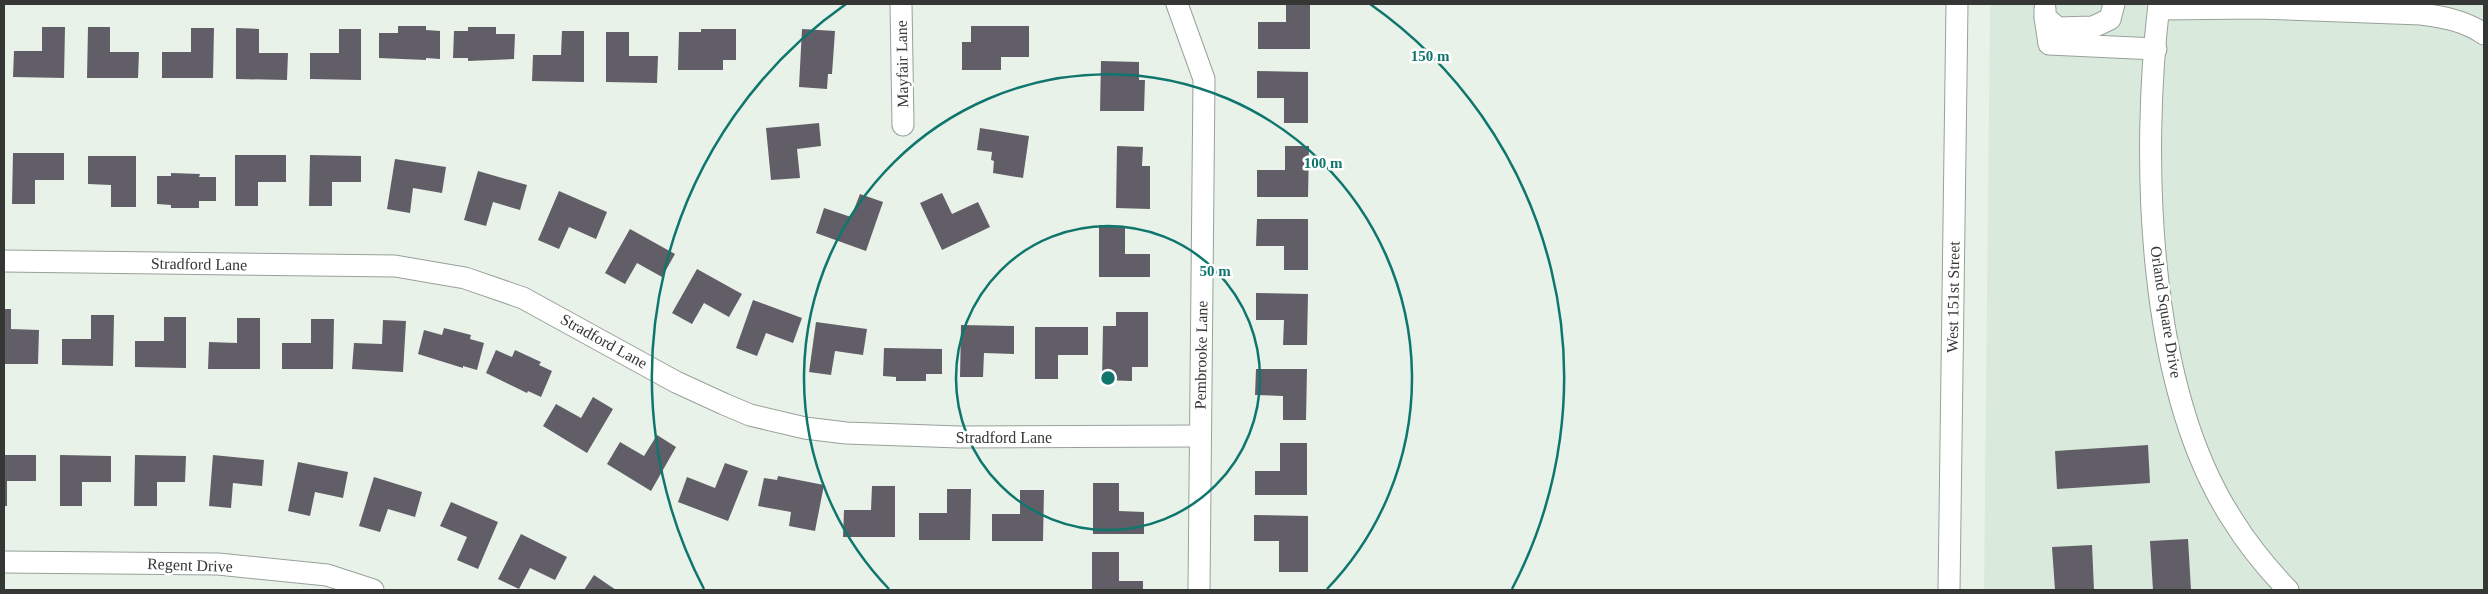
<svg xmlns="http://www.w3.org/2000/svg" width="2488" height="594" viewBox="0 0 2488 594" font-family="'Times New Roman',serif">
<rect width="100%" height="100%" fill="#e8f2e9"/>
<path fill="#d9eadc" d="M1990,4H2484V590H1984Z"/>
<g fill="#625e67">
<path d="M1286,4H1310V49H1258V22H1286Z"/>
<path d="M398,26H426V30L440,31V59L426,58V60L379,58V33H398Z"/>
<path d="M971,26H1029V57H1001V70H962V42H971Z"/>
<path d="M42,27H65L64,78L13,77L14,51H42Z"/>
<path d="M88,27H110V52H139L138,78H87Z"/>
<path d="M468,27H496V34H515L514,59L468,61V58H453L454,31H468Z"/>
<path d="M191,28H214L213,78H162V52H191Z"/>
<path d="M236,28L259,29V53H288L287,80L236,79Z"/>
<path d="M339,29H361V80L310,79V53H339Z"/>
<path d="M701,29H736V60H723V70H678L679,32H701Z"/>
<path d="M802,29L835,31L832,74H828L827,89L799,87Z"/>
<path d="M562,31H584V82L532,81L533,55H561Z"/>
<path d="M606,32H629V56H658L657,83L606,82Z"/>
<path d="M1101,61L1139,62V80H1145L1144,111H1100Z"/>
<path d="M1257,71L1308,72V123H1284V98H1257Z"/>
<path d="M819,123L821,146L797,149L800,178L771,180L766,128Z"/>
<path d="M980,128L1029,136L1023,178L993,173L994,161L991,160L992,152L977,150Z"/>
<path d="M1117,146L1143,147L1142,166H1150V209L1116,208Z"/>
<path d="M1285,146H1309L1308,197H1257V170H1285Z"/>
<path d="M13,153H64V180H35V204H12Z"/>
<path d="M235,155H286V182H258V206H235Z"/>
<path d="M310,155L361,156V182H332V206H309Z"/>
<path d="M88,156H136V207H111V185L88,184Z"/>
<path d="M395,159L446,167L442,193L413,188L410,213L387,209Z"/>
<path d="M478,171L527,185L520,210L493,202L486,226L464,220Z"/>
<path d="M171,173L200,174L199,177H216V201H199V208H171V205L157,204V176H171Z"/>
<path d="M559,191L607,212L596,239L569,227L559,249L538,240Z"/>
<path d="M942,193L952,214L978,202L990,227L942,250L920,203Z"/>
<path d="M860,194L883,202L866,251L816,233L824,208L851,217Z"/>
<path d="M1257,219H1308V270H1284V246H1256Z"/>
<path d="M1099,225L1125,226V254H1150V277H1099Z"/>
<path d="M630,229L675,254L662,277L637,263L625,284L605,273Z"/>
<path d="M697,269L742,294L729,317L704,303L692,324L672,313Z"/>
<path d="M1256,293L1308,294L1307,345H1283L1284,320H1256Z"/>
<path d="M753,300L802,318L793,343L766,333L757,356L736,348Z"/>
<path d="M4,309H11V329L39,330L38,364H4Z"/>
<path d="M1116,312H1148V367H1132V381L1102,380L1103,326H1116Z"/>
<path d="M91,315H114L113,366L62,365V339H91Z"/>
<path d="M164,317H186V368L135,367V341H164Z"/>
<path d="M237,318H260V369H208L209,342L237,343Z"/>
<path d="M311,319H334L333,369H282V343H311Z"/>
<path d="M383,320L406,321L403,372L352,369L354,343L382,344Z"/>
<path d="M816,322L867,329L863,355L835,351L831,375L809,372Z"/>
<path d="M961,325L1014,326V354L984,353L983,377H960Z"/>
<path d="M1035,327H1088V355H1058V379H1035Z"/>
<path d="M444,328L471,335L470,339L484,343L477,370L463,366V368L418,354L424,330L442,335Z"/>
<path d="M884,348L942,349V374H926V381H896V377L883,376Z"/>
<path d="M496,350L512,357L515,350L541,362L539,365L552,371L541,397L528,391L527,393L486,373Z"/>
<path d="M1256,369H1307L1306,420H1283V396L1255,395Z"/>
<path d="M593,397L613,409L587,453L543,426L556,404L581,418Z"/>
<path d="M657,435L676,447L651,491L607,464L620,442L644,456Z"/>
<path d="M1280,443H1307V495H1255V471H1280Z"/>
<path d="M2148,445L2150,483L2057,489L2055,451Z"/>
<path d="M4,455H36V481H7V506H4Z"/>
<path d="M60,455L111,456V482H82V506H60Z"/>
<path d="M135,455L186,456L185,482H157V506H134Z"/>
<path d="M213,455L264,460L262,486L233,483L231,508L209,506Z"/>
<path d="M298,462L348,472L343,498L315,492L310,516L288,511Z"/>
<path d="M725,463L748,471L728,521L678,502L687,477L715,488Z"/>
<path d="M778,476L824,485L815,531L789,526L791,512L758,506L764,478L777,480Z"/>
<path d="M374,477L422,492L415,517L388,509L380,532L359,526Z"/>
<path d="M1093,483H1119V511L1144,512V534H1093Z"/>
<path d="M872,486H895V537H843L844,510H871Z"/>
<path d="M947,489H971L970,540H919V513H947Z"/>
<path d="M1020,490H1044L1043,541H992V514H1020Z"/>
<path d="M451,502L498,522L478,569L457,560L467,537L440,526Z"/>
<path d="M1254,515L1308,516V572H1279V541H1254Z"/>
<path d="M521,534L567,557L555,580L530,568L519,589L498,579Z"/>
<path d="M2188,539L2191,590H2153L2150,541Z"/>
<path d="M2092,545L2094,590H2055L2052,547Z"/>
<path d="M1092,552H1119V581H1143V590H1092Z"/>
<path d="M594,575L616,590H584Z"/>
</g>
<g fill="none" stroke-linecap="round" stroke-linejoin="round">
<g stroke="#98a199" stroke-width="23">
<g id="minor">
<path d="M901,4L903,125"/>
<path d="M1177,4L1204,79L1199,590"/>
<path d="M2159,4C2141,157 2146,386 2232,519C2248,545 2267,568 2288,590"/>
<path d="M2045,9V17L2058,28L2093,27L2110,19L2114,4"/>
<path d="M2159,9L2258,8L2421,14C2444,17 2465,21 2484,34"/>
<path d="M2045,17L2049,44L2156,49"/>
<path d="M4,261L395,266L465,278L523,298L676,382L724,404L750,415L805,428L846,433L959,437L1200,436"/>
<path d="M4,562L218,564L327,575L373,590"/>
<path d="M1949,590L1957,4"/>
</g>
</g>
<use href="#minor" stroke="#fff" stroke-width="21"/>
</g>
<g fill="none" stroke="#0f766e" stroke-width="2.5">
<circle cx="1108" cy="378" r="152"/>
<path d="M889 589A304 304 0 1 1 1327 589"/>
<path d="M704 589A456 456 0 0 1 846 4M1370 4A456 456 0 0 1 1512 589"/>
</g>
<g text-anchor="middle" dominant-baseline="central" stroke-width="5" stroke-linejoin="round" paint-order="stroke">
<g font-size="16" fill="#343734" stroke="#fff">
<text transform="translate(902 64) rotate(-91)">Mayfair Lane</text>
<text transform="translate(199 264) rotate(1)">Stradford Lane</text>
<text transform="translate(1953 297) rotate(-89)">West 151st Street</text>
<text transform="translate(2166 312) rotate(81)">Orland Square Drive</text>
<text transform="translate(604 341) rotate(29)">Stradford Lane</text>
<text transform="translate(1201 355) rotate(-89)">Pembrooke Lane</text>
<text x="1004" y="437">Stradford Lane</text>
<text transform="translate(190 565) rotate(2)">Regent Drive</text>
</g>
</g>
<circle cx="1108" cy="378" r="8" fill="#0f766e" stroke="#fff" stroke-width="2.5"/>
<g font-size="15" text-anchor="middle" font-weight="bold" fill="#0f766e" stroke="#fff" stroke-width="5" stroke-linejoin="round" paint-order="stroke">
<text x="1430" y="61">150 m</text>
<text x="1323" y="168">100 m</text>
<text x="1215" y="276">50 m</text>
</g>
<rect width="2488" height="594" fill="none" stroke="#343734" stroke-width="10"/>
</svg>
